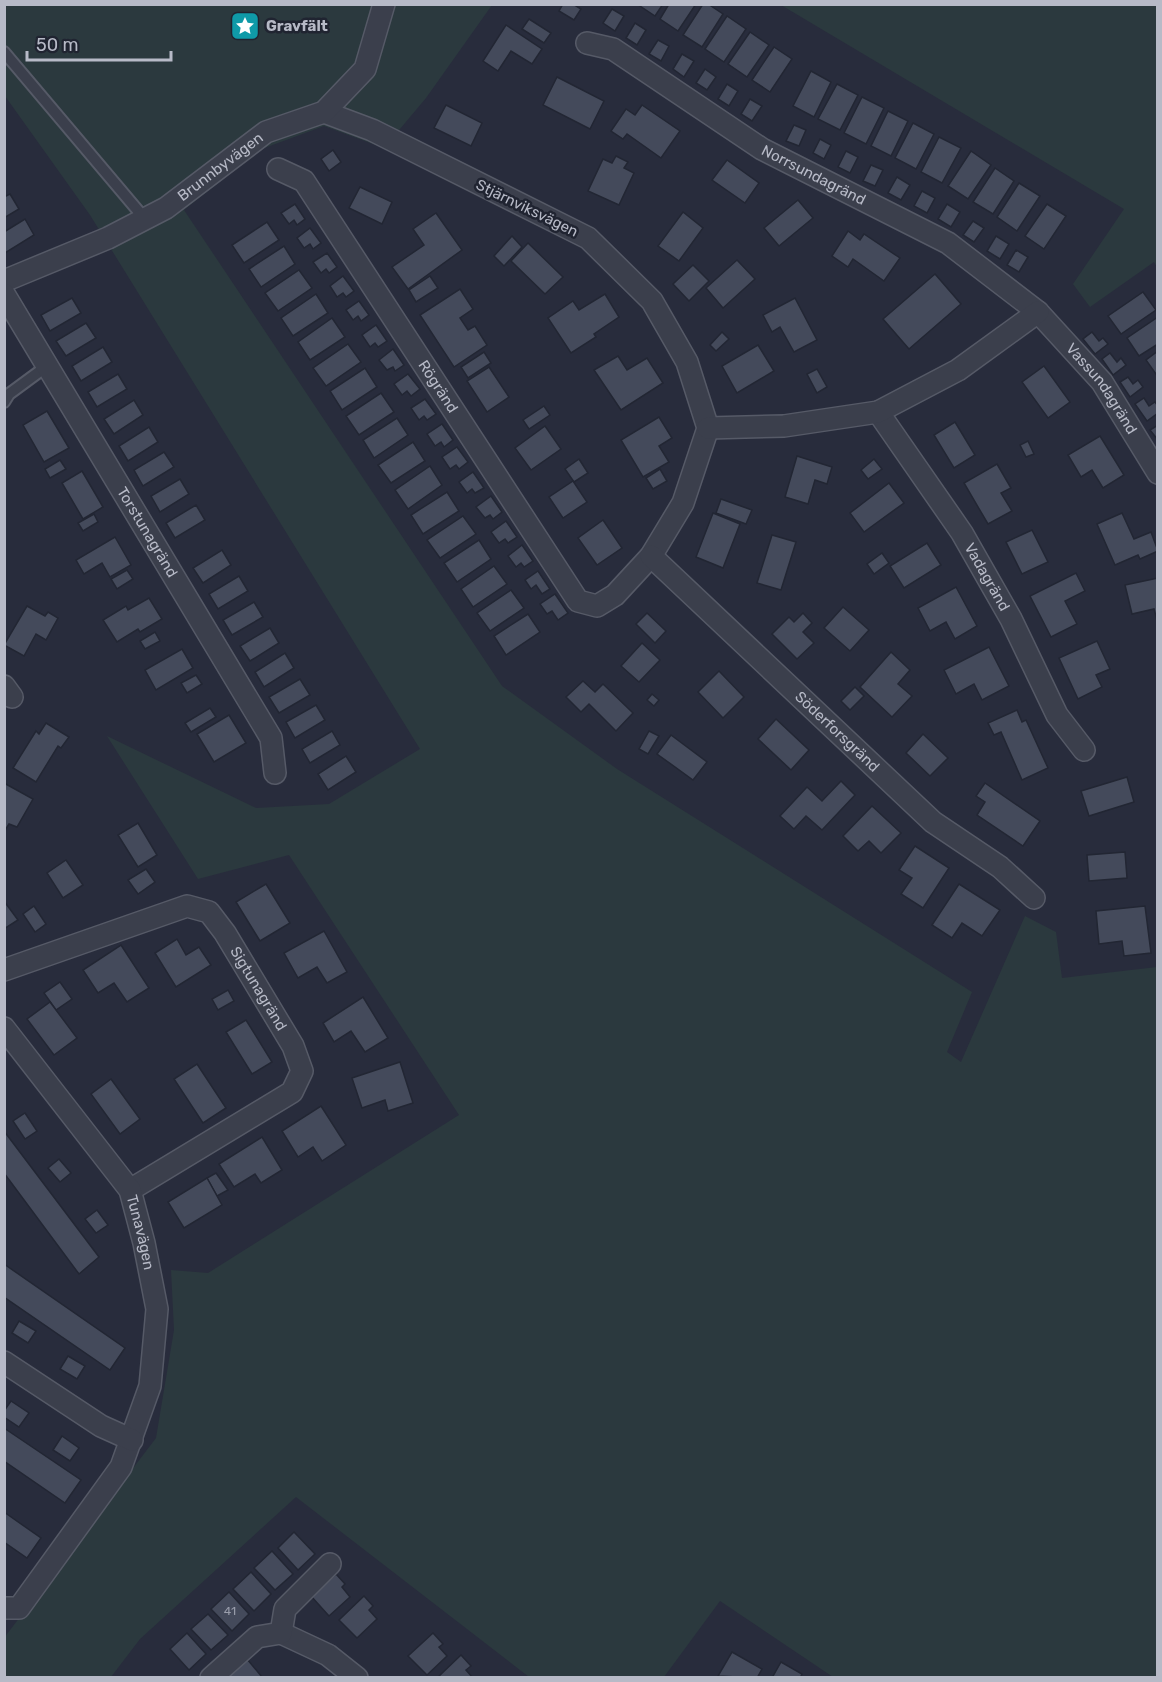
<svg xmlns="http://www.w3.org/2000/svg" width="1162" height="1682" viewBox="0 0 1162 1682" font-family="Rubik,sans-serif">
<rect width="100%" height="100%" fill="#282c3c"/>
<g fill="#2b393e">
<path d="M5,5H492L426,98L384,148L324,126L259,150L184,210L502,686L617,769L972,992L947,1052L961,1062L1025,916L1056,932L1062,978L1157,967V1677H833L720,1601L664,1677H529L296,1497L140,1639L111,1677H5L4,1638L156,1438L174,1330L171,1270L208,1273L459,1115L289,855L198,879L107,736L256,808L329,804L420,749L90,215L5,96Z"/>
<path d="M781,5H1157V267L1154,262L1090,307L1073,284L1124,209Z"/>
</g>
<g fill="#444a5b" stroke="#222633" stroke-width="1.5">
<path d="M563,4H573L581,9L574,20L559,11Z"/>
<path d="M637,4H663L655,16Z"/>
<path d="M669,4H696L678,31L660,19Z"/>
<path d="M703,4H708L723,14L702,47L683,35Z"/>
<path d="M612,9L624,16L615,31L603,23Z"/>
<path d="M727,16L746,29L724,62L705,49Z"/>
<path d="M529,19L551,33L544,43L522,29Z"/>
<path d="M635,23L646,30L637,45L626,38Z"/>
<path d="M506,25L542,49L532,64L511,51L498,71L483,61Z"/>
<path d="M750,32L769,45L747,77L728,64Z"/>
<path d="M658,40L669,46L661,61L649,54Z"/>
<path d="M774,47L792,59L770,92L752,80Z"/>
<path d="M682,54L694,61L684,77L673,69Z"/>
<path d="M705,69L716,77L707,90L696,83Z"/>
<path d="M811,71L831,82L814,117L793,106Z"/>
<path d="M557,77L604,101L590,129L543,105Z"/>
<path d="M727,84L738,91L729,106L718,99Z"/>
<path d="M837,84L858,95L840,130L818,119Z"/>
<path d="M862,97L884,108L866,144L844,133Z"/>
<path d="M750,99L762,106L752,121L741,114Z"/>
<path d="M446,105L482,123L471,146L434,128Z"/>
<path d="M642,105L680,131L661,158L627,134L623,139L611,131L626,109L635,115Z"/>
<path d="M888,111L908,121L891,156L871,146Z"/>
<path d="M913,123L934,134L916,169L895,158Z"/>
<path d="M794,125L806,130L799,146L786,141Z"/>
<path d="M939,137L961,148L942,183L921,172Z"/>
<path d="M820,139L831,145L824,159L813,153Z"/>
<path d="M333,150L341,162L329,171L321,159Z"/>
<path d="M846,151L858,157L850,173L838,167Z"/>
<path d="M971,151L991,165L968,199L948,186Z"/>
<path d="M616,156L628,162L624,168L634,173L619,205L588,191L603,159L612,163Z"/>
<path d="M727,160L759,183L745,203L712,180Z"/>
<path d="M871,165L883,170L875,186L863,181Z"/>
<path d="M995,168L1014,181L993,214L973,202Z"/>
<path d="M897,177L910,185L901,200L888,193Z"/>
<path d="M1019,183L1040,196L1017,231L997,217Z"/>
<path d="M360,187L392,202L382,224L349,208Z"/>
<path d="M922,191L935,198L927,213L914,206Z"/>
<path d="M10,194L19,209L4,218V197Z"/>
<path d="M798,200L813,218L779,246L764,228Z"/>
<path d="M295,204L305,219L297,225L294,220L289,224L281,213Z"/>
<path d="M947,204L960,212L951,227L938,219Z"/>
<path d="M1047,204L1066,216L1044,249L1025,236Z"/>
<path d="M683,212L703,228L679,261L658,246Z"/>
<path d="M436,213L462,250L408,289L392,267L424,245L413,229Z"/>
<path d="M25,219L34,235L5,253L4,232Z"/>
<path d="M973,221L984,228L974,242L963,235Z"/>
<path d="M267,222L279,240L244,263L232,245Z"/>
<path d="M310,228L321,243L313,249L310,244L304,248L297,238Z"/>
<path d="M848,231L860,240L864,234L900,258L884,281L853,259L848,267L832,256Z"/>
<path d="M512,236L522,247L504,266L494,256Z"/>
<path d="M996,236L1009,244L1000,259L987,251Z"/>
<path d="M528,243L563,277L545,294L511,261Z"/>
<path d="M284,246L295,264L261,287L249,269Z"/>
<path d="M1016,250L1028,257L1019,272L1007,265Z"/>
<path d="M327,253L337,267L329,273L326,269L321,273L313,262Z"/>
<path d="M737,260L755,279L723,308L706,288Z"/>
<path d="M693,265L709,281L689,301L673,284Z"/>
<path d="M299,270L312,288L278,311L265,293Z"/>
<path d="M935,274L961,304L909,349L883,319Z"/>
<path d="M343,276L354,291L346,297L343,293L337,297L330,286Z"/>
<path d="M430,276L438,288L416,302L409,290Z"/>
<path d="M460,289L473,309L460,318L468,330L475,326L487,345L454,367L420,315Z"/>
<path d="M1143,292L1156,310L1121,334L1108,316Z"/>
<path d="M316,294L328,313L293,336L281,318Z"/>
<path d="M605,294L619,317L594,334L596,337L571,353L548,318L573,301L579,310Z"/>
<path d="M72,298L81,313L50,331L41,315Z"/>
<path d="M795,298L817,340L794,352L780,327L772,332L763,315Z"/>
<path d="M359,301L369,315L361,321L358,316L353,320L346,310Z"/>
<path d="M1158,317V344L1139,356L1127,338Z"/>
<path d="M332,318L345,337L310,360L298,342Z"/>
<path d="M86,323L96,338L66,356L56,341Z"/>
<path d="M376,325L387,341L378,347L375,343L370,347L362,335Z"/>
<path d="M722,332L729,339L716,351L710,345Z"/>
<path d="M1092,332L1099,341L1103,338L1108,344L1095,354L1083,339Z"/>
<path d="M348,344L361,362L326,386L313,368Z"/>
<path d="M758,345L774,371L737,393L722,366Z"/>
<path d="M103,347L112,362L81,381L72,366Z"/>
<path d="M393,349L404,365L395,371L393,367L387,370L379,360Z"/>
<path d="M1158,351V377L1146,360Z"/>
<path d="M484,352L491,363L468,378L461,367Z"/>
<path d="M1110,353L1117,362L1121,358L1126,365L1113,375L1102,359Z"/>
<path d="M618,356L627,370L647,358L663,383L621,410L594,370Z"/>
<path d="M1044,366L1070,402L1048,418L1022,382Z"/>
<path d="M489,367L509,397L487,412L467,381Z"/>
<path d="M365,368L377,387L342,410L330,391Z"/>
<path d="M817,369L827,387L817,393L807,374Z"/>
<path d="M118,374L127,389L97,407L88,392Z"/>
<path d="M408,374L420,389L411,396L407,391L402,395L394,384Z"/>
<path d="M1128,377L1133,384L1138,380L1143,387L1130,397L1120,382Z"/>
<path d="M381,393L394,412L359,435L346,416Z"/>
<path d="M1144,398L1149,406L1155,402L1158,406V413L1147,421L1135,404Z"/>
<path d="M425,399L436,414L427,420L424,416L419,420L411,408Z"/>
<path d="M134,400L143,415L114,434L104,419Z"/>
<path d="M544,406L550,415L529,429L523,420Z"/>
<path d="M47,411L69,448L44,462L23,425Z"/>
<path d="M659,417L672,438L659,446L669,462L643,477L621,440Z"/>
<path d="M397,418L408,435L374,458L363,440Z"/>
<path d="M955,422L975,455L954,468L934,435Z"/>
<path d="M442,424L453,440L444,447L441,442L435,446L427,434Z"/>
<path d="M1158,425V440L1150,430Z"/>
<path d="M545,426L561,449L531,470L515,448Z"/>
<path d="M149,427L158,442L128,461L119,446Z"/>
<path d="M1100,436L1124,475L1103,488L1092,470L1081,477L1068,455Z"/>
<path d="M1028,441L1034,454L1026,457L1020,445Z"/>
<path d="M413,442L425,461L391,483L378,465Z"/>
<path d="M457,447L468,462L459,469L456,465L450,469L442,457Z"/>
<path d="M164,452L174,467L143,486L134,470Z"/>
<path d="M797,456L832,467L827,484L815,480L808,504L785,497Z"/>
<path d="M579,459L588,473L574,482L565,469Z"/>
<path d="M874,459L882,469L868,479L861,470Z"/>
<path d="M60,460L66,469L50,478L45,469Z"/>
<path d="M997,464L1011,488L1001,493L1012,511L988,524L964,483Z"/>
<path d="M430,466L442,485L408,509L395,490Z"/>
<path d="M660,469L667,481L653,489L646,478Z"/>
<path d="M82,471L103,507L83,519L62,483Z"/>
<path d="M473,472L484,488L475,493L472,489L467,493L459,482Z"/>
<path d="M180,479L189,494L160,512L151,496Z"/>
<path d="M573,481L587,502L563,518L549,497Z"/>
<path d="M889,483L904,503L864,532L850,513Z"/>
<path d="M447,492L459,511L423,534L411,515Z"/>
<path d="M491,496L502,512L493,519L490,515L485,518L476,507Z"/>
<path d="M721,499L752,510L746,524L716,513Z"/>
<path d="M196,505L205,520L175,538L166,523Z"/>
<path d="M713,513L740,524L723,568L696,557Z"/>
<path d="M1122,513L1134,539L1151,532L1158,551L1140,559L1138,555L1115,565L1097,524Z"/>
<path d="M94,514L98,522L83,531L78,523Z"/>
<path d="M463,516L476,534L440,558L427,540Z"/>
<path d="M603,520L622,548L597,565L578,538Z"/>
<path d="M506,521L517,537L508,543L505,539L499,543L491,532Z"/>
<path d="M1032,530L1048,562L1022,574L1006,542Z"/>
<path d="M772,535L796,542L781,590L757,583Z"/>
<path d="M115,537L131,565L110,577L102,563L84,574L76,560Z"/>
<path d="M479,540L491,559L457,582L444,563Z"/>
<path d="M927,543L941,565L904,588L890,566Z"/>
<path d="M522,545L533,561L524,567L521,563L516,567L508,556Z"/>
<path d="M222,550L231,565L203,583L193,568Z"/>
<path d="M882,553L889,563L874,574L867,564Z"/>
<path d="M494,566L507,584L473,607L461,589Z"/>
<path d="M127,570L133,579L117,589L111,579Z"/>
<path d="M538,571L550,589L542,594L536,585L531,589L525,580Z"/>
<path d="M1076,573L1085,591L1065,601L1077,624L1051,637L1030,596Z"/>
<path d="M239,576L248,591L218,609L209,594Z"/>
<path d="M1158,578V624L1154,609L1132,614L1125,585Z"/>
<path d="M956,587L977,626L955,639L946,622L930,631L918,608Z"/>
<path d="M511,590L524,608L490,631L477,613Z"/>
<path d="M555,594L568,613L558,620L552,611L547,614L540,604Z"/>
<path d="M149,598L162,619L140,632L138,629L117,642L103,620L126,606L128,610Z"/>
<path d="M254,602L263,617L232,635L223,620Z"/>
<path d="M27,606L45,616L48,612L58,618L46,640L36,634L24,656L4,645Z"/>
<path d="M843,607L869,630L850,651L824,628Z"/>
<path d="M647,613L666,631L655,643L636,624Z"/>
<path d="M803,613L812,623L803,632L814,643L797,659L772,634L789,617L794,622Z"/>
<path d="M528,614L540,632L506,655L494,636Z"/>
<path d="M270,628L279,643L250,661L240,646Z"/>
<path d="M155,632L160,641L145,649L140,641Z"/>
<path d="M1097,641L1110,669L1096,675L1102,687L1078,699L1059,658Z"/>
<path d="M642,643L660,660L639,682L621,666Z"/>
<path d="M989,647L1009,686L982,700L974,684L956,694L944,670Z"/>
<path d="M182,649L193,668L156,690L145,670Z"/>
<path d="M891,652L910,670L898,684L912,696L892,717L860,687Z"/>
<path d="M285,653L294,668L264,687L255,672Z"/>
<path d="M719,671L744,697L723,718L698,692Z"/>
<path d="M196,675L202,684L187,693L181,683Z"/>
<path d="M300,679L310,695L279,713L269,697Z"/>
<path d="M583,681L595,692L603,684L633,713L616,731L589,704L581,712L566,697Z"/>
<path d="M855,687L864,696L850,710L841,701Z"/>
<path d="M652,694L659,700L654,706L647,700Z"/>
<path d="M316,705L325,720L295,738L286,722Z"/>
<path d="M210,708L216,717L191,732L185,723Z"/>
<path d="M1017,710L1022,722L1026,720L1048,768L1022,780L1001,732L994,735L988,723Z"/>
<path d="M229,715L246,743L214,762L197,734Z"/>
<path d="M776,719L809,750L791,770L758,739Z"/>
<path d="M46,723L69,737L61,748L58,746L36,782L13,768L36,731L39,734Z"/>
<path d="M332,731L340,745L310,763L302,749Z"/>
<path d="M649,731L659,736L648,754L639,749Z"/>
<path d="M923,734L948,758L930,776L906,753Z"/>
<path d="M671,735L707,762L693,780L657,754Z"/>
<path d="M346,756L356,772L328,790L318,774Z"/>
<path d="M1127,777L1134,802L1089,816L1081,791Z"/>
<path d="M841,781L855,795L822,830L806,816L794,829L780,816L807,787L822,801Z"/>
<path d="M4,783L33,799L17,827L9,824L4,832Z"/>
<path d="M985,783L1040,821L1023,846L977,815L985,802L976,796Z"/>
<path d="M872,806L901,833L881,853L869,841L858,851L843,836Z"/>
<path d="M138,823L157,855L138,867L118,835Z"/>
<path d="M915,846L949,868L923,908L901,894L912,878L899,870Z"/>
<path d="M1125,852L1127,878L1089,881L1087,855Z"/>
<path d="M66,860L83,885L63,898L47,873Z"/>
<path d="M146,869L155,882L138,894L128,880Z"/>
<path d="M266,884L290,923L260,941L236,902Z"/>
<path d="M959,884L1000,910L982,936L962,923L952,938L932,925Z"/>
<path d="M4,901L18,920L4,929Z"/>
<path d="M34,906L46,924L35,932L23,914Z"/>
<path d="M1145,906L1151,953L1124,956L1122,941L1099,944L1096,911Z"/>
<path d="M324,931L347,972L327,983L317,967L298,978L284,953Z"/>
<path d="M177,939L186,955L199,947L211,965L176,987L155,953Z"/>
<path d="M121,945L149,988L127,1002L114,983L98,993L83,970Z"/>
<path d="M60,982L72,999L56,1010L44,993Z"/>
<path d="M228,990L234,1001L218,1010L212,999Z"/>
<path d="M363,997L388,1038L365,1052L351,1031L334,1042L323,1023Z"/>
<path d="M50,1002L77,1038L54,1055L27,1019Z"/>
<path d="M246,1020L272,1062L252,1074L226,1032Z"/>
<path d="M400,1062L413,1103L388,1111L385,1100L362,1108L352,1078Z"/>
<path d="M197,1064L226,1108L203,1123L174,1079Z"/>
<path d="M111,1079L140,1119L120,1134L91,1094Z"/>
<path d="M321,1106L346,1145L322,1161L313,1147L298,1157L282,1131Z"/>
<path d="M25,1113L37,1131L25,1139L13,1121Z"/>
<path d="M4,1131L99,1257L79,1274L4,1173Z"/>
<path d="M262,1137L282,1170L261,1183L255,1174L234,1187L219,1164Z"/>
<path d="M59,1159L71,1173L60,1182L48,1168Z"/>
<path d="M216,1173L228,1190L217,1196L207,1178Z"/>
<path d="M207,1178L222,1205L184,1228L168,1202Z"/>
<path d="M97,1210L108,1225L96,1233L85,1219Z"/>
<path d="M4,1264L125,1348L110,1370L4,1297Z"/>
<path d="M19,1321L36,1331L28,1343L12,1333Z"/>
<path d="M68,1356L85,1366L77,1379L60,1369Z"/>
<path d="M11,1401L29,1413L19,1427L4,1417V1411Z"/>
<path d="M4,1428L81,1480L65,1503L4,1461Z"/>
<path d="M62,1436L79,1448L70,1461L53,1450Z"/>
<path d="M4,1512L41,1538L27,1558L4,1542Z"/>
<path d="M294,1532L315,1554L298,1570L278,1548Z"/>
<path d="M272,1551L293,1574L275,1590L254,1568Z"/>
<path d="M251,1572L271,1594L254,1611L233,1589Z"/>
<path d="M336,1574L345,1584L342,1587L350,1597L329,1616L311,1596Z"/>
<path d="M229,1592L249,1614L232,1631L211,1609Z"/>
<path d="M364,1596L373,1606L369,1610L377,1619L357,1638L339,1620Z"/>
<path d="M208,1614L228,1635L211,1650L191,1629Z"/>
<path d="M187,1633L206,1654L189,1670L170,1649Z"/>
<path d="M433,1633L443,1644L439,1647L447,1656L427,1675L408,1656Z"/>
<path d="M732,1652L762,1669L757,1678L718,1676Z"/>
<path d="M461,1655L471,1666L466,1670L473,1678H437Z"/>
<path d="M247,1659L262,1677L226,1678Z"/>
<path d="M781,1662L802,1674L800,1678H772Z"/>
</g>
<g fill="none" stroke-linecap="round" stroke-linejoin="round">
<g stroke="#565a67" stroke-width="14">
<g id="lane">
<path d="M4,52L145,219"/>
<path d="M4,402L9,394L47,366"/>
</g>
</g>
<g stroke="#565a67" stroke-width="24">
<g id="street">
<path id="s1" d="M587,43L613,49L762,149L948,243L1038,312L1102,382L1158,473"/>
<path id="s2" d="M278,169L304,181L578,601L597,606L615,595L651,556L683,503L708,428L687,362L652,301L588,238L372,130L324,112"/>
<path id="s3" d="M4,281L108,238L166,208L266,132L324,112L365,69L384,4"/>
<path id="s4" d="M4,294L271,738L275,773"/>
<path id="s5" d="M878,412L962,533L1011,619L1057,715L1084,750"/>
<path d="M708,428L784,426L878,412L958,370L1038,312"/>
<path id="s6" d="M651,556L933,822L1000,867L1034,898"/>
<path d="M4,686L12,697"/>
<path id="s7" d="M4,970L187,906L209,912L225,933L293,1046L302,1071L292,1092L130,1190"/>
<path id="s8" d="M4,1028L130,1190L144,1243L157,1309L150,1386L121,1467L19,1608H4"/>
<path d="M4,1362L101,1426L132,1440"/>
<path d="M281,1633L328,1655L357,1678"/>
<path d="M211,1678L257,1637L281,1633L285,1609L330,1564"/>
</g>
</g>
<use href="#lane" stroke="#3b3f4c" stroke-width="10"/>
<use href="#street" stroke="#3b3f4c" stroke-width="21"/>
</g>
<defs>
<g id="sight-square" transform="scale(1.5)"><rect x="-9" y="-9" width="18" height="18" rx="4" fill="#0f9aa8" stroke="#202431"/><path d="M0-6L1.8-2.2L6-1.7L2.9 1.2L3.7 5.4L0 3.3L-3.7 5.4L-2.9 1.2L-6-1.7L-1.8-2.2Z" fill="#fff"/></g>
</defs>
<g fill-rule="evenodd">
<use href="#sight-square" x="245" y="26"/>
</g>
<g text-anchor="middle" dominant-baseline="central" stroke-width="5" stroke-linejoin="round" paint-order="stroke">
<g font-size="12" fill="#9a9eac">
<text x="230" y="1611">41</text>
</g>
<g font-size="15" font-weight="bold" fill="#b7bac7" stroke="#202431" text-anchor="start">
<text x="266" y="26">Gravfält</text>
</g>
<g font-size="15" fill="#b7bac7" stroke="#202431">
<text stroke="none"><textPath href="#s3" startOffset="246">Brunnbyvägen</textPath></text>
<text stroke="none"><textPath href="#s1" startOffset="264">Norrsundagränd</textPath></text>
<text transform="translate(527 208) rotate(26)">Stjärnviksvägen</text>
<text stroke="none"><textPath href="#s2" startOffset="274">Rögränd</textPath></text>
<text stroke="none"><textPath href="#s1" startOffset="628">Vassundagränd</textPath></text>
<text stroke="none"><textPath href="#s4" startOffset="278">Torstunagränd</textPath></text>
<text stroke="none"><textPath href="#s5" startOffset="198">Vadagränd</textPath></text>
<text stroke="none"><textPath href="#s6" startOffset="256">Söderforsgränd</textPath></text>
<text stroke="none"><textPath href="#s7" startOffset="308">Sigtunagränd</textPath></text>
<text stroke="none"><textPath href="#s8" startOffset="249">Tunavägen</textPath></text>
</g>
</g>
<rect width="1162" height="1682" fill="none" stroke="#b7bac7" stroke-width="12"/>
<path d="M27 51v9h144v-9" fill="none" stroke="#b7bac7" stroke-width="3"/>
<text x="36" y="51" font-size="18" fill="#b7bac7" stroke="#202431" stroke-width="4.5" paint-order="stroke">50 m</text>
</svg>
